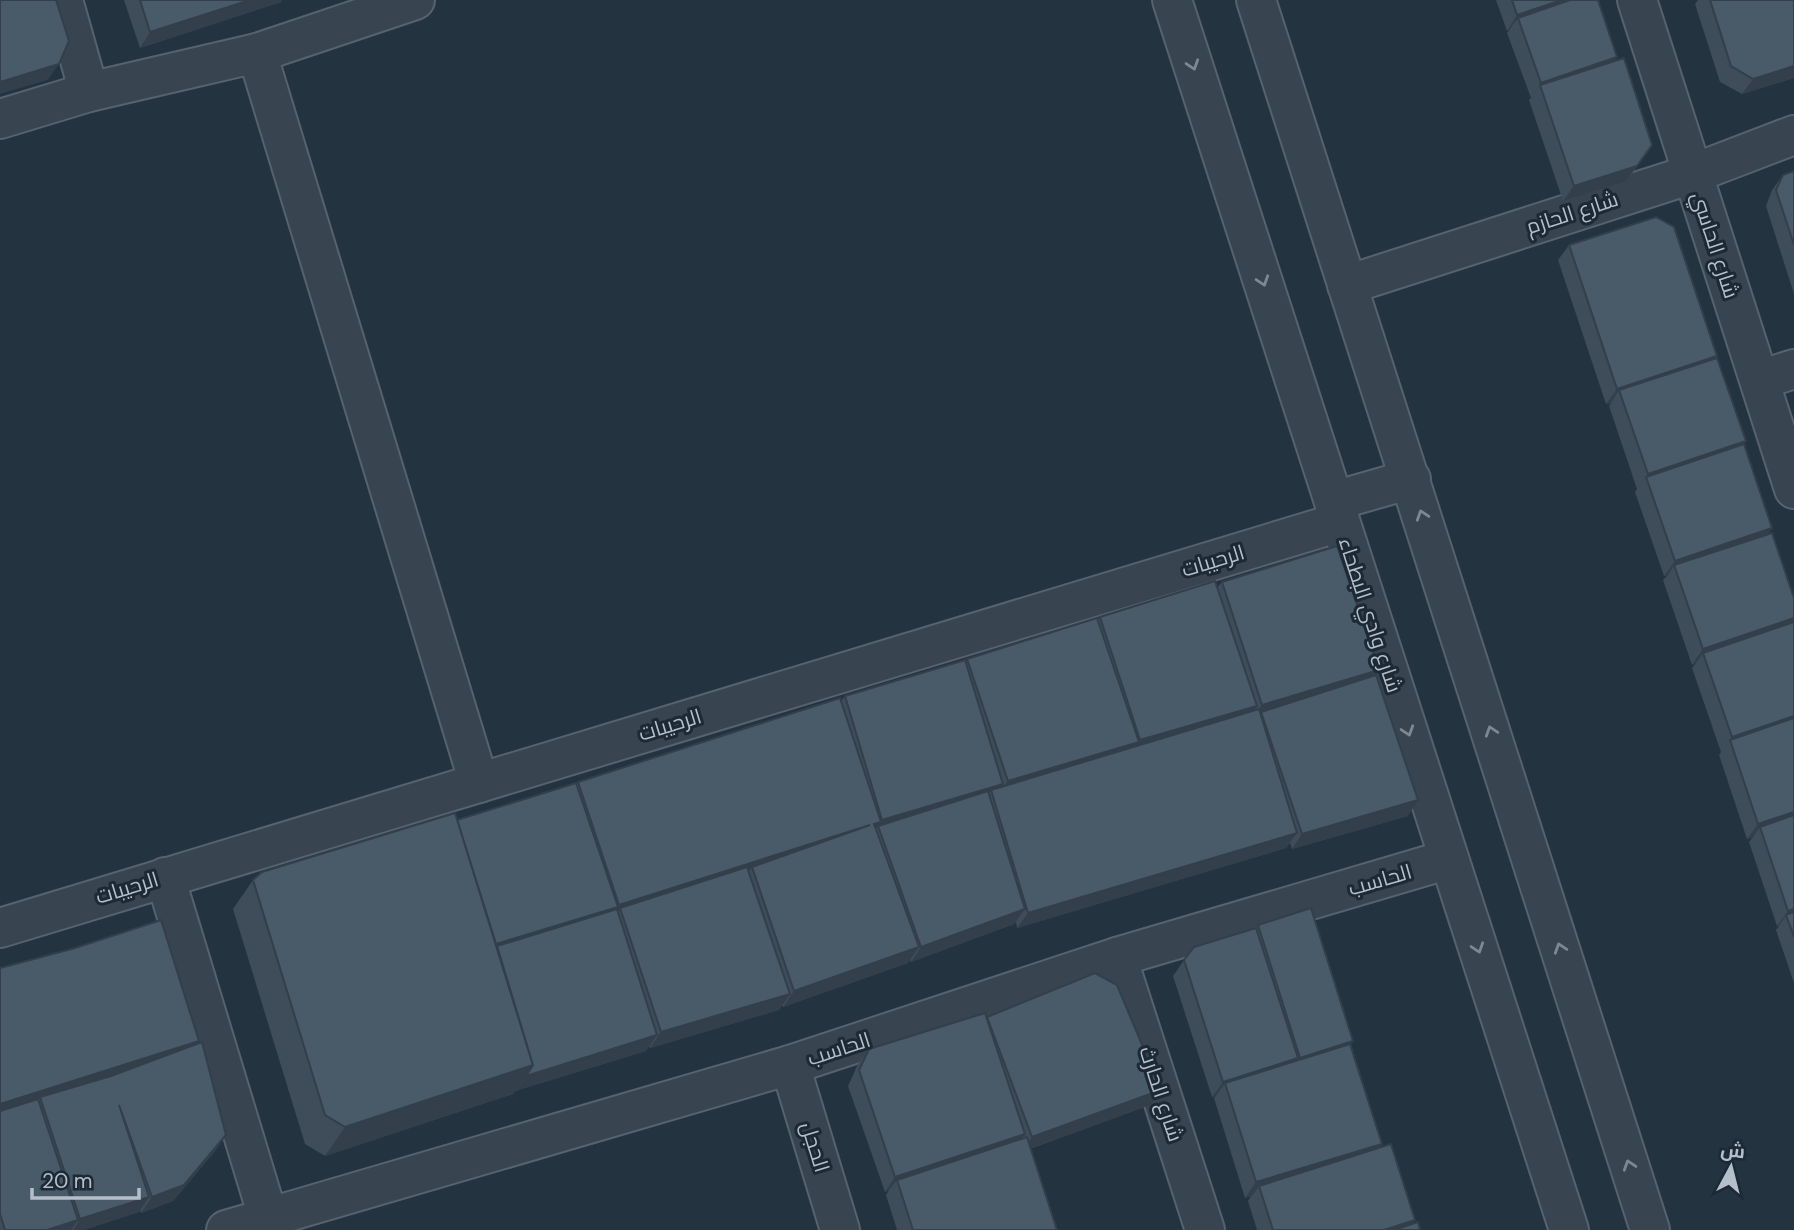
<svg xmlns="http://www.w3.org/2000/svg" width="1794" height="1230" viewBox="0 0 1794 1230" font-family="'DM Sans',Cairo,sans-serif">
<rect width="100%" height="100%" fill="#233340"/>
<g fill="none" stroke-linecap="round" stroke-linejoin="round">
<g stroke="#56626d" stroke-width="42">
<g id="minor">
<path d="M63,0L89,92"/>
<path d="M1172,0L1569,1230"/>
<path d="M1256,0L1650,1230"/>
<path d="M1637,0L1794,489"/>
<path d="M257,53L479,783"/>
<path d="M0,119L89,92L257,53L415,0"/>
<path d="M1347,285L1692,174L1794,135"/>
<path d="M1760,380L1794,369"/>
<path d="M1334,501L1411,479"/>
<path d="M165,877L272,1230"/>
<path d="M0,928L1340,522"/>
<path d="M1117,957L1205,1230"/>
<path d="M790,1065L840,1230"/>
<path d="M226,1230L790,1065L1117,957L1449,859"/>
</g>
</g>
<use href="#minor" stroke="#384450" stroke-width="38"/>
</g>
<g fill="#3f4d5a">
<path d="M124,0H282L281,2L140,48Z"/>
<path d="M1496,0H1598L1617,57L1614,61L1642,160L1626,181L1563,201L1529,100L1531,98L1507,33L1510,29L1507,31Z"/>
<path d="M1698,0H1794V78L1742,94L1720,82L1695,4Z"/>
<path d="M1794,171V294L1766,206L1772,190L1783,175Z"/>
<path d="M1569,245L1717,356L1715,358L1746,441L1744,444L1772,528L1768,534L1794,598V983L1776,930L1779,926H1777L1749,842L1753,837L1747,839L1719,755L1721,752L1692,668L1696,663L1692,665L1663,580L1668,575L1664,576L1635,492L1637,489L1609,406L1611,403L1606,404L1558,260Z"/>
<path d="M1222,582L1375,676L1408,816L1292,849L1290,843L1286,848L1017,928L1016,922L1014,924L911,962L910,960L908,963L783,1007L782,1005L779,1010L650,1048L649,1046L646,1051L515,1091L513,1094L325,1156L305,1144L233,909L253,880L576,785L578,782L841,701L845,696L966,661L967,659L1098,619L1100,617L1217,588Z"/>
<path d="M1258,925L1351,1044L1382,1144L1378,1148L1415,1220L1412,1224L1420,1230H1257L1248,1201L1251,1196L1245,1198L1214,1098L1216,1096L1212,1097L1173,976L1184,960L1256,928Z"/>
<path d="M0,968L197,1044L226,1135L215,1151L173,1201L141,1213L140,1210L139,1212L84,1230H0Z"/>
<path d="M987,1017L1150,1105L1030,1149L1057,1230H897L886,1195L889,1190L885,1192L848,1086L858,1064L869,1049L986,1018Z"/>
</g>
<g fill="#333f4a">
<path d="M250,0H282L281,2L140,48L150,32Z"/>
<path d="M1562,0H1586L1518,18L1510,29L1507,31L1517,15Z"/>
<path d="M1617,57L1606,72L1540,85L1530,99L1541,83Z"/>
<path d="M59,64L48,80L0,94V82Z"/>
<path d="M1794,66V78L1742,94L1753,79Z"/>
<path d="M1652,145L1626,181L1563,201L1574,186Z"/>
<path d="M1717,356L1707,371L1619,390L1611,403L1606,404L1617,389Z"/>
<path d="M1746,441L1735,457L1646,477L1637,490L1648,474Z"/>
<path d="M1772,528L1762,543L1674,565L1668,575L1664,576L1675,561Z"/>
<path d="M1794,618V625L1703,653L1696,663L1692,665L1703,649Z"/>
<path d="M1379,670L1368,686L1261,712L1256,719L1252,720L1262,705Z"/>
<path d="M1257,706L1246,721L1130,755L1140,740Z"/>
<path d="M1794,716V727L1730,740L1732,737Z"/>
<path d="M1139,742L1128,757L997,797L1008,781Z"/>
<path d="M1003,784L994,797L991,790L983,802L878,826L869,838L874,824L881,822L882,820Z"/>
<path d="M1418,800L1408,816L1292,849L1302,834Z"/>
<path d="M1794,812V823L1760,827L1753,837L1747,839L1758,824Z"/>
<path d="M870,825L752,867L745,877L620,908L613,919L490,958L486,947L617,907L619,905Z"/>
<path d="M1297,833L1286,848L1017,928L1028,913Z"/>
<path d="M1025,909L1014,924L911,962L921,947Z"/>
<path d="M1794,909V920L1786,915L1779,926H1777L1788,911Z"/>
<path d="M919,947L908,963L783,1007L794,991Z"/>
<path d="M790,994L779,1010L650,1048L661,1032Z"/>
<path d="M657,1035L646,1051L515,1091L526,1076Z"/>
<path d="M199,1041L189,1056L40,1097L34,1105L0,1116V1104Z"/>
<path d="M1353,1041L1342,1056L1289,1073L1300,1058Z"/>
<path d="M1298,1058L1287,1074L1225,1083L1216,1096L1212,1097L1223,1082Z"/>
<path d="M533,1065L513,1094L325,1156L345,1127Z"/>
<path d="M1161,1090L1150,1105L1021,1152L1032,1137Z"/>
<path d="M1025,1134L1014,1149L897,1180L889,1190L885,1192L895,1177Z"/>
<path d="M226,1135L215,1151L173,1201L141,1213L152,1197Z"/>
<path d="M1382,1144L1371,1159L1259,1186L1252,1196L1245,1198L1256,1182Z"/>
<path d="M149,1197L139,1212L84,1230H73L80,1219Z"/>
<path d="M78,1220L71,1230H47Z"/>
<path d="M1415,1220L1408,1230H1384Z"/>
</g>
<g fill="#495a69" stroke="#333f4a" stroke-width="2">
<path d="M0,0H56L69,41L59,64L0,82Z"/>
<path d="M140,0H250L150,32Z"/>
<path d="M1512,0H1562L1517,15Z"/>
<path d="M1570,0H1598L1617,57L1541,83L1518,18Z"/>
<path d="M1710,0H1794V66L1753,79L1731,66Z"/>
<path d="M1624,58L1652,145L1637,166L1574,186L1540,85Z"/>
<path d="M1794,171V245L1776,190L1783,175Z"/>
<path d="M1656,217L1674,227L1717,356L1617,389L1569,245Z"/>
<path d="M1717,358L1746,441L1648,474L1619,390Z"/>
<path d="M1744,444L1772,528L1675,561L1646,477Z"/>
<path d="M1772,533L1794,598V618L1703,649L1674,565Z"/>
<path d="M1337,546L1379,670L1262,705L1222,582Z"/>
<path d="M1215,581L1257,706L1140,740L1100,617Z"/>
<path d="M1097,618L1139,742L1008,781L967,659Z"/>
<path d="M1794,622V716L1732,737L1703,653Z"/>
<path d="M965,660L1003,784L882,820L845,696Z"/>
<path d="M1376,675L1418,800L1302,834L1261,712Z"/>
<path d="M840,698L881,822L874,824L919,947L794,991L752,867L870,825L619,905L578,782Z"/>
<path d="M1259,709L1297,833L1028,913L991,790Z"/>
<path d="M1794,718V812L1758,824L1730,740Z"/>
<path d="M576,783L618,907L496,944L457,820Z"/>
<path d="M988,791L1025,909L921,947L878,826Z"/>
<path d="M455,813L533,1065L345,1127L325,1115L253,880L262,872Z"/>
<path d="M1794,815V909L1788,911L1760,827Z"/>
<path d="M747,867L790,994L661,1032L620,908Z"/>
<path d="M1311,908L1353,1041L1300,1058L1258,925Z"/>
<path d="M617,909L657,1035L526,1076L533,1065L497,946Z"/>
<path d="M1794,912V937L1786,915Z"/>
<path d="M161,920L199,1041L0,1104V968L75,948Z"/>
<path d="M1256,928L1298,1058L1223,1082L1184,960L1194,947Z"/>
<path d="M1095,973L1117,985L1161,1090L1032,1137L987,1017Z"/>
<path d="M985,1013L1025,1134L895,1177L859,1070L869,1049Z"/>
<path d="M202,1042L226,1135L184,1185L152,1197L119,1105L149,1197L80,1219L40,1097L111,1076Z"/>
<path d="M1350,1044L1382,1144L1256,1182L1225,1083Z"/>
<path d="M38,1099L78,1220L47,1230H5L0,1214V1111Z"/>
<path d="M1027,1137L1057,1230H913L897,1180Z"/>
<path d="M1391,1144L1415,1220L1384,1230H1273L1259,1186Z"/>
<path d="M1418,1222L1420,1230H1394Z"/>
</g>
<defs><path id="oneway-chevron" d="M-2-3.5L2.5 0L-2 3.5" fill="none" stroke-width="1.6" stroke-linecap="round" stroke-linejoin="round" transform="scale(1.75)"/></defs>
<g stroke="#7c8893">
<use href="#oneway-chevron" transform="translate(1193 65) rotate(72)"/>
<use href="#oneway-chevron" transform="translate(1263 281) rotate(72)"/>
<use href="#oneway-chevron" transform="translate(1422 515) rotate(-108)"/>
<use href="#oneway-chevron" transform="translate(1408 731) rotate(72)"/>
<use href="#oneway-chevron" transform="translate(1491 731) rotate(-108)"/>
<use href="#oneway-chevron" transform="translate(1478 948) rotate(72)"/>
<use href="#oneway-chevron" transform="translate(1560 948) rotate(-108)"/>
<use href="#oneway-chevron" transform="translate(1629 1165) rotate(-108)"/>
</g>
<g text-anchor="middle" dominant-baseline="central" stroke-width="6" stroke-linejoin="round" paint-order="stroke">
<g font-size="21" fill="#b4bfca" stroke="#1d2935">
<text transform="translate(1572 213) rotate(-18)">شارع الحازم</text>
<text transform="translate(1715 245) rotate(72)">شارع الحاسي</text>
<text transform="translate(1213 561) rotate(-17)">الرحيبات</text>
<text transform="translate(1370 615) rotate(72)">شارع وادي البطحاء</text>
<text transform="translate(670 725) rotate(-17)">الرحيبات</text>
<text transform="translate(1380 880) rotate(-16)">الحاسب</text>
<text transform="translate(127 888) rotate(-17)">الرحيبات</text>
<text transform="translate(839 1049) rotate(-18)">الحاسب</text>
<text transform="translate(1161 1094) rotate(72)">شارع الحارث</text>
<text transform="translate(815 1147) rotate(73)">الحجل</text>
</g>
</g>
<g transform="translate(1731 1167) rotate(7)" stroke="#1d2935" stroke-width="5" paint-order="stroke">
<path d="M0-5L12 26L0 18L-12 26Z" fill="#b4bfca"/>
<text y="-10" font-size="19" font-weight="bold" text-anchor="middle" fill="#b4bfca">ش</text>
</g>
<path d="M32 1188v10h107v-10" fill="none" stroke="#b4bfca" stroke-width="3.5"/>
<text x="42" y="1188" font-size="21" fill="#b4bfca" stroke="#1d2935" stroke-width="5" paint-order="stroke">20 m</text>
</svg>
